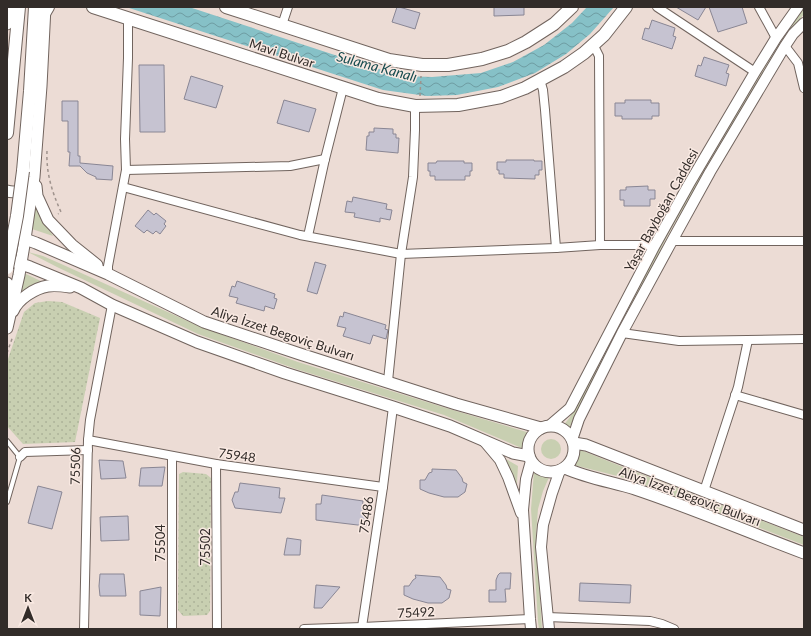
<svg xmlns="http://www.w3.org/2000/svg" width="811" height="636" viewBox="0 0 811 636" font-family="Lato,sans-serif">
<defs>
<pattern id="park-dots" width="8" height="8" patternUnits="userSpaceOnUse"><rect width="8" height="8" fill="#c8cfb1"/><path d="M2 2h.1M6 6h.1" fill="none" stroke="#acb298" stroke-width="1.8" stroke-linecap="round"/></pattern>
<pattern id="water-waves" width="16" height="10" patternUnits="userSpaceOnUse"><rect width="16" height="10" fill="#86c1c7"/><path d="M0 5q4-4 8 0t8 0" fill="none" stroke="#6e9da2"/></pattern>
</defs>
<rect width="100%" height="100%" fill="#ecdcd5"/>
<g fill="#c8cfb1">
<path d="M804,8V14L790,31L767,66L723,139L669,233L569,428L563,426L570,417L587,387L668,232L722,138L788,29Z"/>
<path d="M35,200L43,219L53,236L32,229Z"/>
<path d="M28,252L43,256L59,263L201,327L298,362L446,408L530,433L526,440L524,449L444,415L296,369L198,334L57,267Z"/>
<path d="M24,273L47,284L21,294Z"/>
<circle cx="551" cy="449" r="10"/>
<path d="M578,449L628,469L804,537V545L734,518L625,478L574,465L578,457Z"/>
<path d="M506,459L518,466L516,498L513,477Z"/>
<path d="M534,471L550,475L543,491L538,509L536,535L542,629H539L538,622L531,509Z"/>
</g>
<g fill="url(#park-dots)">
<path d="M48,301L62,302L100,318L75,442L23,444L7,426V362L24,312L35,303Z"/>
<path d="M183,472L206,474L211,478L210,611L207,615L183,616L178,610L179,474Z"/>
</g>
<path fill="url(#water-waves)" d="M126,7H189L353,61L402,76L432,77L481,73L513,62L544,45L572,23L587,7H614L590,34L566,54L535,73L498,87L457,95L427,96L383,90Z"/>
<g fill="#c6c3d1" stroke="#898694">
<path d="M397,7H399L420,13L415,29L392,22Z"/>
<path d="M494,7H524V15L494,16Z"/>
<path d="M676,7H706L698,20Z"/>
<path d="M709,7H742L747,23L718,32Z"/>
<path d="M652,20L675,28L673,36L676,37L672,49L642,39L645,28L649,29Z"/>
<path d="M704,57L729,65L726,73L729,74L726,86L695,76L698,65L701,66Z"/>
<path d="M139,65H164L165,132H140Z"/>
<path d="M191,76L223,86L216,108L184,99Z"/>
<path d="M284,100L316,109L309,132L277,123Z"/>
<path d="M625,100H651V103H659V116H652V119H622V116H615V103H625Z"/>
<path d="M62,101H78V156H80V163L113,166L112,180L96,179V177L87,173L80,166H69L70,152H68V121H62Z"/>
<path d="M374,128L393,129V134H396V138H399L398,153L366,150L367,136H369V132H374Z"/>
<path d="M506,160H534V161H542V170H539V175H535V179L504,178V174H499V170H497V162H506Z"/>
<path d="M437,161H464V163H472V171H470V176H465V180H435V176H430V171H428V163H436Z"/>
<path d="M648,186V190H655V199H650V206H624V200H620V190H626V187Z"/>
<path d="M353,197L387,204L386,209L392,210L390,220L380,218V222L354,217L355,213L345,212L347,201L352,202Z"/>
<path d="M148,210L154,215L156,213L166,221L164,224L166,226L160,234L156,231L153,234L147,230L144,233L135,226Z"/>
<path d="M315,262L326,265L317,294L307,291Z"/>
<path d="M237,281L275,294L274,298L277,299L274,309L265,306L264,311L236,303L238,298L229,296L232,286L235,287Z"/>
<path d="M344,312L386,325L385,329L388,330L386,339L373,335L370,344L343,336L346,328L337,326L340,316L343,317Z"/>
<path d="M99,460L123,461L126,478L101,479Z"/>
<path d="M165,467L162,486H139L141,468Z"/>
<path d="M432,469L456,470L462,478L463,482L467,484L465,492L458,497H444L429,493L420,489V480H425L429,473L432,472Z"/>
<path d="M240,483L280,488L279,498H285L281,513L235,508L232,500L235,492H238Z"/>
<path d="M38,486L62,492L52,529L28,523Z"/>
<path d="M322,495L363,501L362,509L367,512L366,526L316,520V504H321Z"/>
<path d="M128,516L129,540L101,541L100,517Z"/>
<path d="M287,538L301,540L300,555H284Z"/>
<path d="M500,573H511L510,589H505L506,602H489V590H496V580L498,575Z"/>
<path d="M100,574H124L126,596H100L99,586Z"/>
<path d="M415,575L440,577L446,585L447,589L451,590L449,598L442,603H428L413,599L404,595V586H409L413,580L416,578Z"/>
<path d="M580,583L631,585L630,603L579,601Z"/>
<path d="M316,585L340,587L322,608H314Z"/>
<path d="M161,587L160,616L140,615V591Z"/>
</g>
<g fill="none" stroke-linecap="round" stroke-linejoin="round">
<g stroke="#71645e" stroke-width="6">
<path id="service" d="M7,441L20,457L7,502"/>
</g>
<g stroke="#71645e" stroke-width="10">
<g id="minor">
<path d="M657,7L755,72"/>
<path d="M759,7L776,38"/>
<path d="M282,25L288,7"/>
<path d="M593,44L599,56L600,245"/>
<path d="M785,46L798,63L804,88"/>
<path d="M540,80L543,90L545,110L556,248"/>
<path d="M126,170L290,166L325,159"/>
<path d="M123,187L300,235L401,254L556,248L600,245H655"/>
<path d="M308,236L325,159L343,88"/>
<path d="M672,241H804"/>
<path d="M108,274V266L126,170L125,139L128,58V19"/>
<path d="M622,333L679,341L804,339"/>
<path d="M388,381L401,254L413,177L415,130V106"/>
<path d="M735,395L804,415"/>
<path d="M88,440L216,464L383,487"/>
<path d="M172,456V629"/>
<path d="M20,457L25,452L88,450"/>
<path d="M216,464L217,629"/>
<path d="M704,491L738,387L748,340"/>
<path d="M547,617L650,621L662,624L674,629"/>
<path d="M362,627L383,487L393,407"/>
<path d="M84,629L88,440L90,420L112,305"/>
<path d="M304,629L362,627L530,619"/>
</g>
</g>
<g stroke="#71645e" stroke-width="12">
<g id="tertiary">
<path d="M549,426L570,408L655,245L689,184L755,72L776,38L798,7"/>
<path d="M572,440L579,419L622,333L672,241L710,172L785,46L793,34L804,23"/>
<path d="M484,441L500,460L508,477L521,513"/>
<path d="M531,461L526,479L523,510L530,619L531,629"/>
<path d="M549,629L541,547L543,525L552,493L560,470"/>
</g>
</g>
<g stroke="#71645e" stroke-width="13">
<g id="secondary">
<path d="M7,24L9,7"/>
<path d="M36,186L37,196L48,220L72,245L97,265"/>
<path d="M7,191C14,193 22,191 27,186"/>
<path d="M7,234L25,239L36,243L108,274L204,322L300,354L456,404L541,428"/>
<path d="M7,259L30,267L81,288L112,305L197,342L285,373L393,407L450,426L513,453L529,456"/>
<path d="M7,283L11,290L12,299"/>
<path d="M13,311C18,299 35,288 48,286C55,285 63,286 70,287"/>
<path d="M7,328L19,275L25,239L34,177L41,86L45,7"/>
<circle cx="551" cy="449" r="23"/>
<path d="M574,443L586,445L804,530"/>
<path d="M565,468C587,478 612,482 635,489C692,508 748,532 804,553"/>
</g>
</g>
<g stroke="#71645e" stroke-width="14">
<g id="primary">
<path d="M93,7L378,99L415,106L458,105L501,97L525,88L564,67L584,53L604,35L626,7"/>
<path d="M226,7L389,60L422,65H448L482,59L508,51L526,42L554,24L572,7"/>
<path d="M45,12L48,7"/>
<path d="M7,133L19,7"/>
<path d="M23,171L30,91L35,7"/>
</g>
</g>
<g stroke="#9f938d" stroke-width="1.5" stroke-dasharray="3 3" stroke-linecap="butt">
<path d="M420,96L421,76"/>
<path d="M47,151C46,173 52,192 61,212L58,214"/>
<path d="M7,353L13,336"/>
</g>
<use href="#service" stroke="#fff" stroke-width="4"/>
<use href="#minor" stroke="#fff" stroke-width="8"/>
<use href="#tertiary" stroke="#fff" stroke-width="10"/>
<use href="#secondary" stroke="#fff" stroke-width="11"/>
<use href="#primary" stroke="#fff" stroke-width="12"/>
<g stroke="#71645e" stroke-width="14" stroke-linecap="butt">
<path id="primary-bridge" d="M7,268L17,216L23,171"/>
</g>
<use href="#primary-bridge" stroke="#fff" stroke-width="12"/>
</g>
<g text-anchor="middle" dominant-baseline="central" stroke-width="3" stroke-linejoin="round" paint-order="stroke">
<g font-size="13" fill="#322c29" stroke="#f9e9e2">
<text transform="translate(282 53) rotate(18)">Mavi Bulvar</text>
<text transform="translate(661 210) rotate(-61)">Yaşar Bayboğan Caddesi</text>
<text transform="translate(283 333) rotate(18)">Aliya İzzet Begoviç Bulvarı</text>
<text transform="translate(237 455) rotate(8)">75948</text>
<text transform="translate(75 466) rotate(-89)">75506</text>
<text transform="translate(690 496) rotate(20)">Aliya İzzet Begoviç Bulvarı</text>
<text transform="translate(366 515) rotate(-82)">75486</text>
<text transform="translate(160 543) rotate(-90)">75504</text>
<text transform="translate(205 547) rotate(-90)">75502</text>
<text transform="translate(416 612) rotate(-3)">75492</text>
</g>
<g font-size="14" font-style="italic" fill="#164b4f" stroke="#f9e9e2">
<text transform="translate(377 66) rotate(15)">Sulama Kanalı</text>
</g>
</g>
<rect width="811" height="636" fill="none" stroke="#322c29" stroke-width="16"/>
<g transform="translate(28 608)" stroke="#f9e9e2" stroke-width="3" paint-order="stroke">
<path d="M0-3L7 15L0 10L-7 15Z" fill="#322c29"/>
<text y="-6" font-size="11" font-weight="bold" text-anchor="middle" fill="#322c29">K</text>
</g>
</svg>
